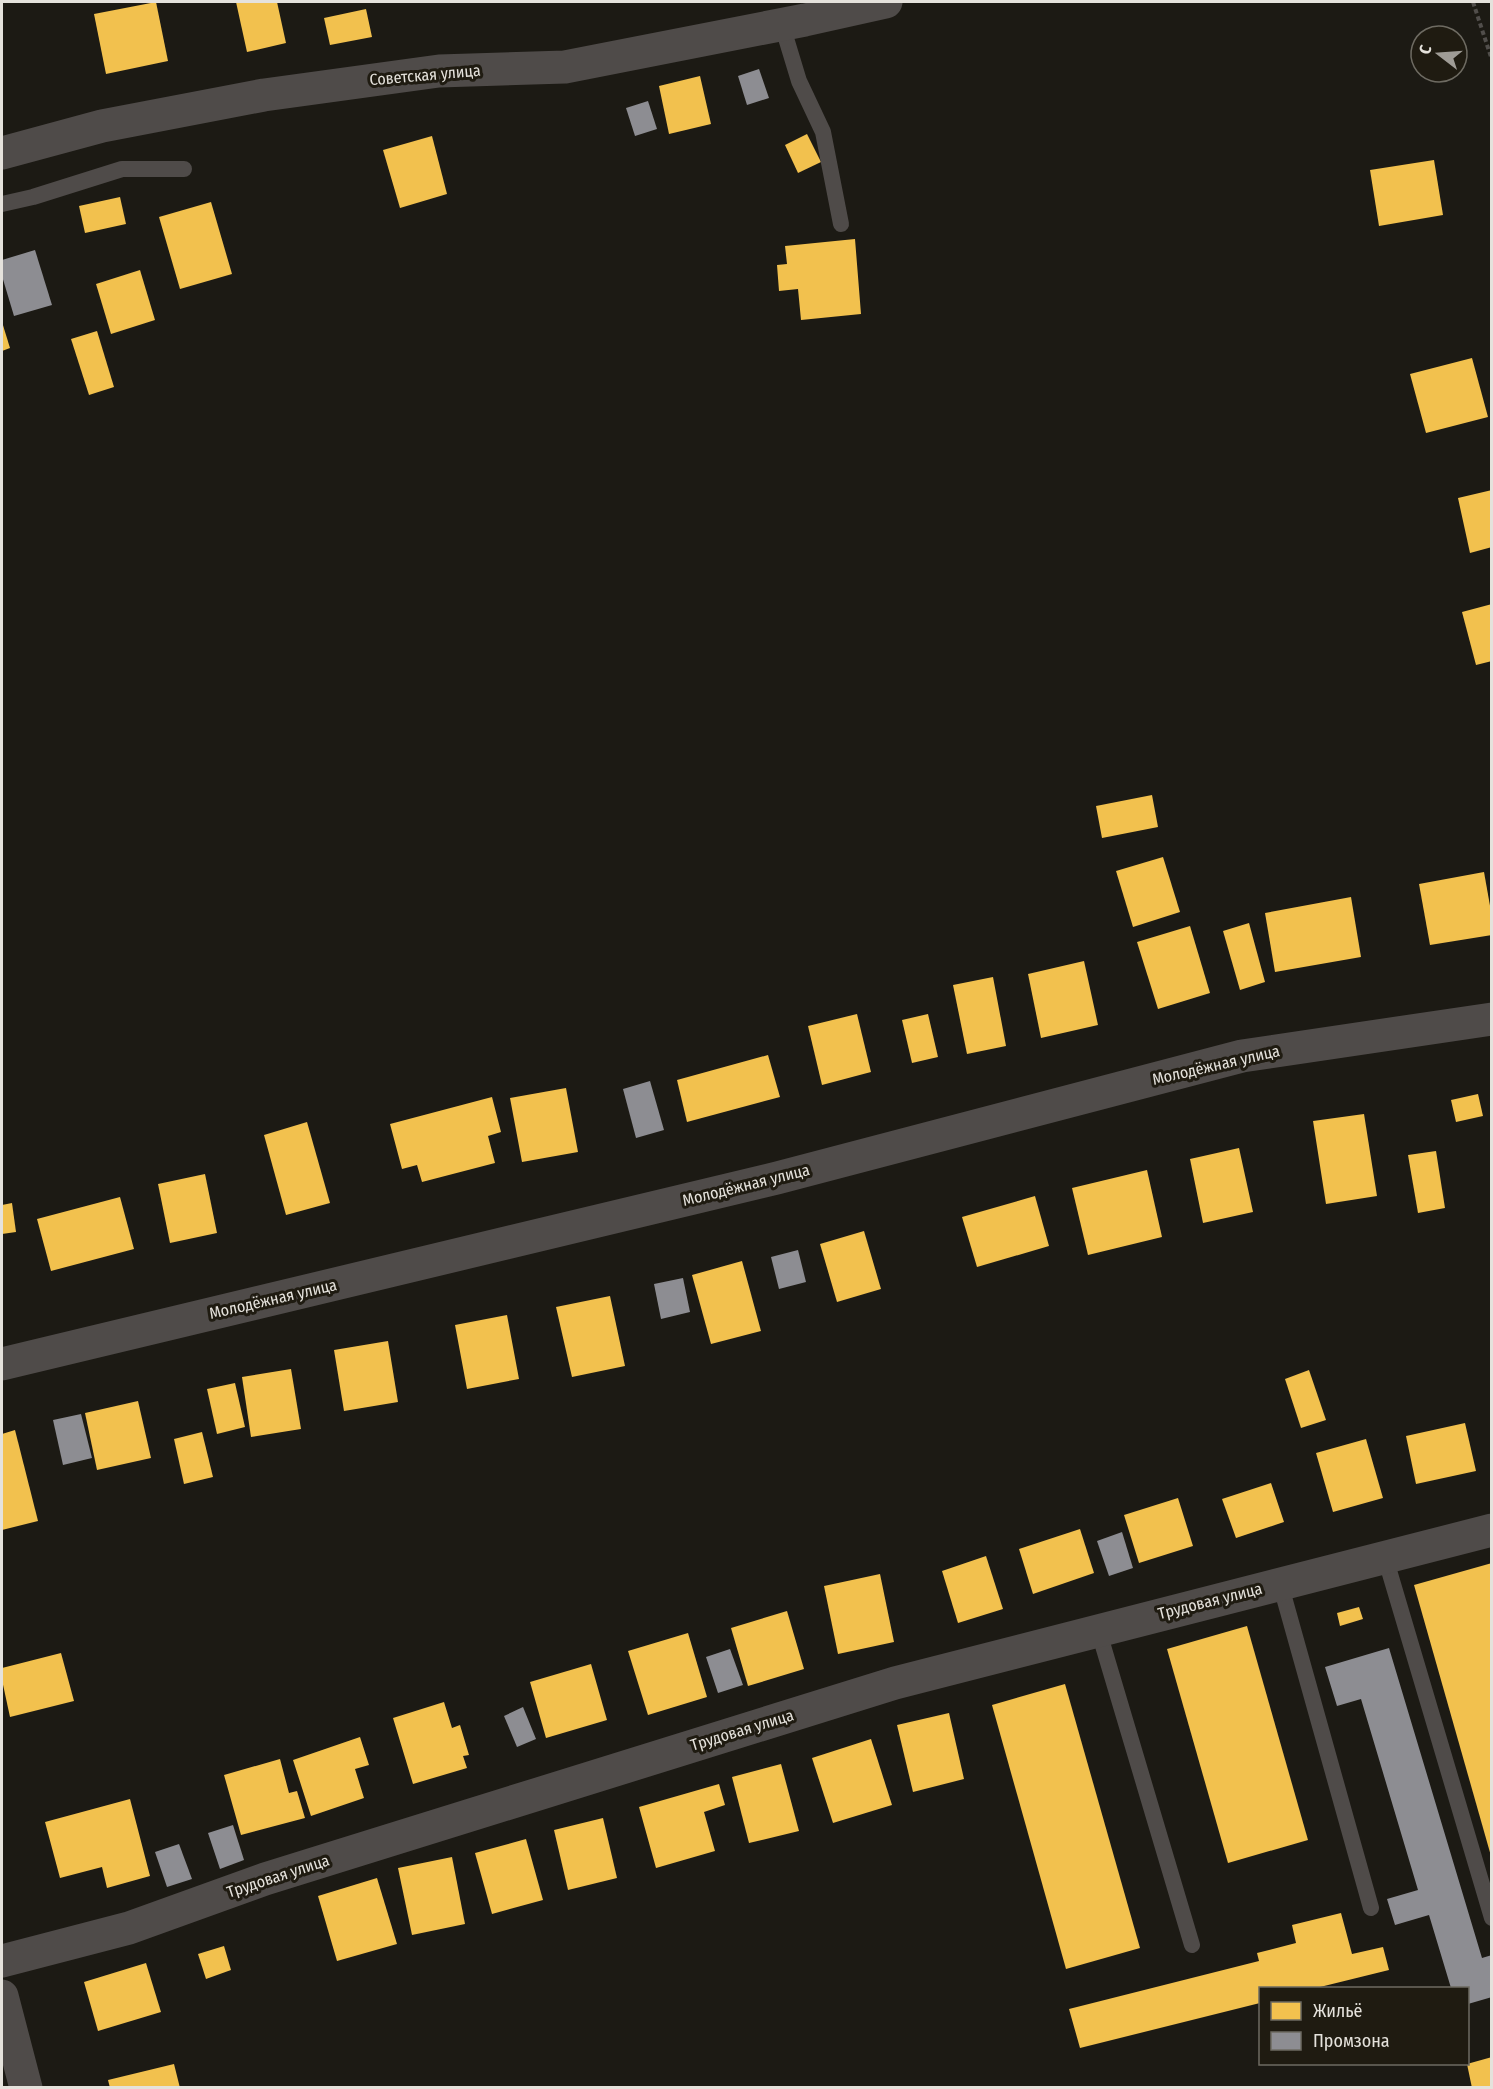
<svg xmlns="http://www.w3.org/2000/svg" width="1493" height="2089" viewBox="0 0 1493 2089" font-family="'Fira Sans Condensed',sans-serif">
<rect width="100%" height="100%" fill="#1c1a14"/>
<g fill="#f2c14e">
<path d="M156,2L168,61L106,74L94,14Z"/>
<path d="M236,2H277L286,43L247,52Z"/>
<path d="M366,9L372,37L330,45L324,18Z"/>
<path d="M700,76L711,124L669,134L659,86Z"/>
<path d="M807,134L821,162L798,173L785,145Z"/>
<path d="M432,136L447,194L400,208L383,150Z"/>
<path d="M1434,160L1443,215L1379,226L1370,170Z"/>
<path d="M120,197L126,224L85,233L79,206Z"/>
<path d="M211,202L232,274L180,289L159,217Z"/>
<path d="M855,239L861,314L801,320L798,289L779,291L777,265L787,264L785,246Z"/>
<path d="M140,270L155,320L111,334L96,284Z"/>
<path d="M2,322L10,348L2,351Z"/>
<path d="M97,331L114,387L89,395L71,339Z"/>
<path d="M1472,358L1488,417L1426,433L1410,374Z"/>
<path d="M1492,490V547L1470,553L1458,498Z"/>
<path d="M1492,604V661L1476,665L1462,612Z"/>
<path d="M1152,795L1158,827L1102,838L1096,806Z"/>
<path d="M1163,857L1180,912L1133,927L1116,871Z"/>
<path d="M1484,872L1492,917V935L1430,945L1419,884Z"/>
<path d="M1351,897L1361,957L1275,972L1265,913Z"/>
<path d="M1249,923L1265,982L1240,990L1223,931Z"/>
<path d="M1190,926L1210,993L1158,1009L1137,942Z"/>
<path d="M1084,961L1098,1025L1041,1038L1028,974Z"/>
<path d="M993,977L1006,1046L967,1054L953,985Z"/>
<path d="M857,1014L871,1072L822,1085L808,1026Z"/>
<path d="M928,1014L938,1057L912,1063L902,1020Z"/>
<path d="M768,1055L780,1097L687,1122L677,1080Z"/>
<path d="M566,1088L578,1152L522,1162L510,1098Z"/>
<path d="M1478,1094L1483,1116L1456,1122L1451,1100Z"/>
<path d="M492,1097L501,1132L488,1136L495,1163L422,1182L417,1165L402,1169L390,1124Z"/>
<path d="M1364,1114L1377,1196L1326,1204L1313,1121Z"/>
<path d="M307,1122L330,1203L286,1215L264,1135Z"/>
<path d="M1239,1148L1253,1212L1203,1223L1190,1159Z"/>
<path d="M1436,1151L1445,1208L1418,1213L1408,1155Z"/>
<path d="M1147,1170L1162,1237L1088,1255L1072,1188Z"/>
<path d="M205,1174L217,1233L170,1243L158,1184Z"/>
<path d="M1035,1196L1049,1246L977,1267L962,1217Z"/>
<path d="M120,1197L134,1249L51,1271L37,1219Z"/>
<path d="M12,1203L16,1232L2,1234V1205Z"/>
<path d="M864,1231L881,1289L837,1302L820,1244Z"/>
<path d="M742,1261L761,1331L711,1344L692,1275Z"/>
<path d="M610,1296L625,1366L572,1377L556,1307Z"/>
<path d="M507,1315L519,1379L467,1389L455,1325Z"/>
<path d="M388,1341L398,1402L344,1411L334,1350Z"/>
<path d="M291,1369L301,1429L251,1437L242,1377Z"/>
<path d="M1309,1370L1326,1420L1301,1428L1285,1379Z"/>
<path d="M235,1383L245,1427L217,1434L207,1389Z"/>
<path d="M138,1401L151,1458L97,1470L85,1413Z"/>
<path d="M1465,1423L1476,1471L1416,1484L1406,1436Z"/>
<path d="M15,1430L38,1521L2,1530V1434Z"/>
<path d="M202,1432L213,1477L184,1484L174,1439Z"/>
<path d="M1366,1439L1383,1498L1333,1512L1316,1453Z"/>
<path d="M1271,1483L1284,1522L1236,1538L1222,1499Z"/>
<path d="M1178,1498L1193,1546L1139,1563L1124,1515Z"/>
<path d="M1080,1529L1094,1573L1033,1594L1019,1549Z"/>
<path d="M986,1556L1003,1609L958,1623L942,1571Z"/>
<path d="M1492,1563V1856H1491L1414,1585Z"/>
<path d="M880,1574L894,1642L838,1654L824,1586Z"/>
<path d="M1359,1607L1363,1619L1340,1626L1337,1613Z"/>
<path d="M787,1611L804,1669L748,1686L731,1628Z"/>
<path d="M1247,1626L1308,1840L1228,1863L1167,1649Z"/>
<path d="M688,1633L707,1697L648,1715L628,1651Z"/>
<path d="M61,1653L74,1701L10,1717L2,1680V1668Z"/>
<path d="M591,1664L607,1720L546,1738L530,1682Z"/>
<path d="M1065,1684L1140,1948L1066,1969L992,1705Z"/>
<path d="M444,1702L452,1728L460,1725L469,1755L463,1756L467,1768L413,1784L393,1718Z"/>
<path d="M949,1713L964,1779L913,1792L897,1725Z"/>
<path d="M360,1737L369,1765L355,1769L364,1798L311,1816L293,1760Z"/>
<path d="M871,1739L892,1805L833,1823L812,1758Z"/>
<path d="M280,1759L289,1793L297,1791L305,1818L241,1835L224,1775Z"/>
<path d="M781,1764L799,1831L749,1843L732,1777Z"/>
<path d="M719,1784L725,1805L704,1812L715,1851L656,1868L639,1807Z"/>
<path d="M130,1799L150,1876L107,1888L102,1867L60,1878L45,1822Z"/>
<path d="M603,1818L617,1878L568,1890L554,1830Z"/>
<path d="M526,1839L543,1900L492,1914L475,1853Z"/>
<path d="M452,1857L465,1924L412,1935L398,1868Z"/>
<path d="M377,1878L397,1944L337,1961L318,1896Z"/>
<path d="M1341,1913L1352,1954L1383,1947L1389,1970L1316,1988H1260V2003L1080,2048L1069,2009L1259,1961L1257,1953L1296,1943L1292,1925Z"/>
<path d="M224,1946L231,1970L206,1979L198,1954Z"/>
<path d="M146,1963L161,2012L98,2031L84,1982Z"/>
<path d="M1492,2057V2088H1472L1467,2064Z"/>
<path d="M174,2064L180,2088H110L108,2080Z"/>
</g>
<g fill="#8d8d92">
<path d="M759,69L769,98L747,105L738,76Z"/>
<path d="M648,101L657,129L635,136L626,108Z"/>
<path d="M35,250L52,305L14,316L2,276V260Z"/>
<path d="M650,1081L664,1130L636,1138L623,1089Z"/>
<path d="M798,1250L806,1282L779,1289L771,1257Z"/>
<path d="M683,1278L690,1312L661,1319L654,1284Z"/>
<path d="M81,1414L92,1458L63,1465L53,1420Z"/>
<path d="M1122,1532L1133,1568L1109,1576L1097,1541Z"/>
<path d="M1389,1648L1482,1958L1492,1955V1997L1468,2004V1988H1451L1429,1915L1395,1925L1387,1899L1418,1890L1361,1699L1337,1706L1325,1667Z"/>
<path d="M730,1649L743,1685L718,1693L706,1657Z"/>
<path d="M523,1707L536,1739L517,1747L504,1716Z"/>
<path d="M233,1825L244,1860L220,1869L208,1833Z"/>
<path d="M179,1844L192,1879L167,1887L155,1852Z"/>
</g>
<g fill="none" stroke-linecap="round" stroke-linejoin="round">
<path stroke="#514e4b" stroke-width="4" stroke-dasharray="4.5 3" stroke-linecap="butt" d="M1473,2L1492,60"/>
<g stroke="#4f4b49" stroke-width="16">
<path d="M782,25L799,81L823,132L841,224"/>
<path d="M2,204L33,197L122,169H184"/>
<path d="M1385,1557L1492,1918"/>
<path d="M1280,1583L1371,1908"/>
<path d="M1098,1629L1192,1945"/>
</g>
<g stroke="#4f4b49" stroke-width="33">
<path d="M2,153L102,126L264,95L439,71L565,67L805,20L886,2"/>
<path d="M2,1364L777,1178L1242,1056L1492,1019"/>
<path d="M2,1961L129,1928L265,1879L895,1683L1492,1530"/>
<path d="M2,1996L26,2088"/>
</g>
</g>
<g text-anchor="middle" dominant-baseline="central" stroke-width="6" stroke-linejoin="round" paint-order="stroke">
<g font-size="16" fill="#e5e2dc" stroke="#1f1b11">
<text transform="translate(425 75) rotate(-5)">Советская улица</text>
<text transform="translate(1216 1065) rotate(-13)">Молодёжная улица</text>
<text transform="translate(746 1185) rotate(-14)">Молодёжная улица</text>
<text transform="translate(273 1299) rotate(-13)">Молодёжная улица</text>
<text transform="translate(1210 1601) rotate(-14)">Трудовая улица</text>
<text transform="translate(742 1730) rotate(-17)">Трудовая улица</text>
<text transform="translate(278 1876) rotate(-18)">Трудовая улица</text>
</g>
</g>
<rect width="1493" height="2089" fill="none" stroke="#e5e2dc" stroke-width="6"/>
<rect x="1259" y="1987" width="210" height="78" fill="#1f1b11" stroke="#6e6b62" stroke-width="1.5"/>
<rect x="1271" y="2002" width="30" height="18" fill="#f2c14e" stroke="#6e6b62" stroke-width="1.5"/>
<text x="1313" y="2017" font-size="18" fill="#e5e2dc">Жильё</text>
<rect x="1271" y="2032" width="30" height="18" fill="#8d8d92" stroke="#6e6b62" stroke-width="1.5"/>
<text x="1313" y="2047" font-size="18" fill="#e5e2dc">Промзона</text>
<g transform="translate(1439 54) rotate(287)"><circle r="28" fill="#1f1b11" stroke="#6e6b62" stroke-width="1.5"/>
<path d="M0-4.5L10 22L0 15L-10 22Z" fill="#9f9c96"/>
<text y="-9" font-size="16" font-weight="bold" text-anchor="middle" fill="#e5e2dc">С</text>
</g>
</svg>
